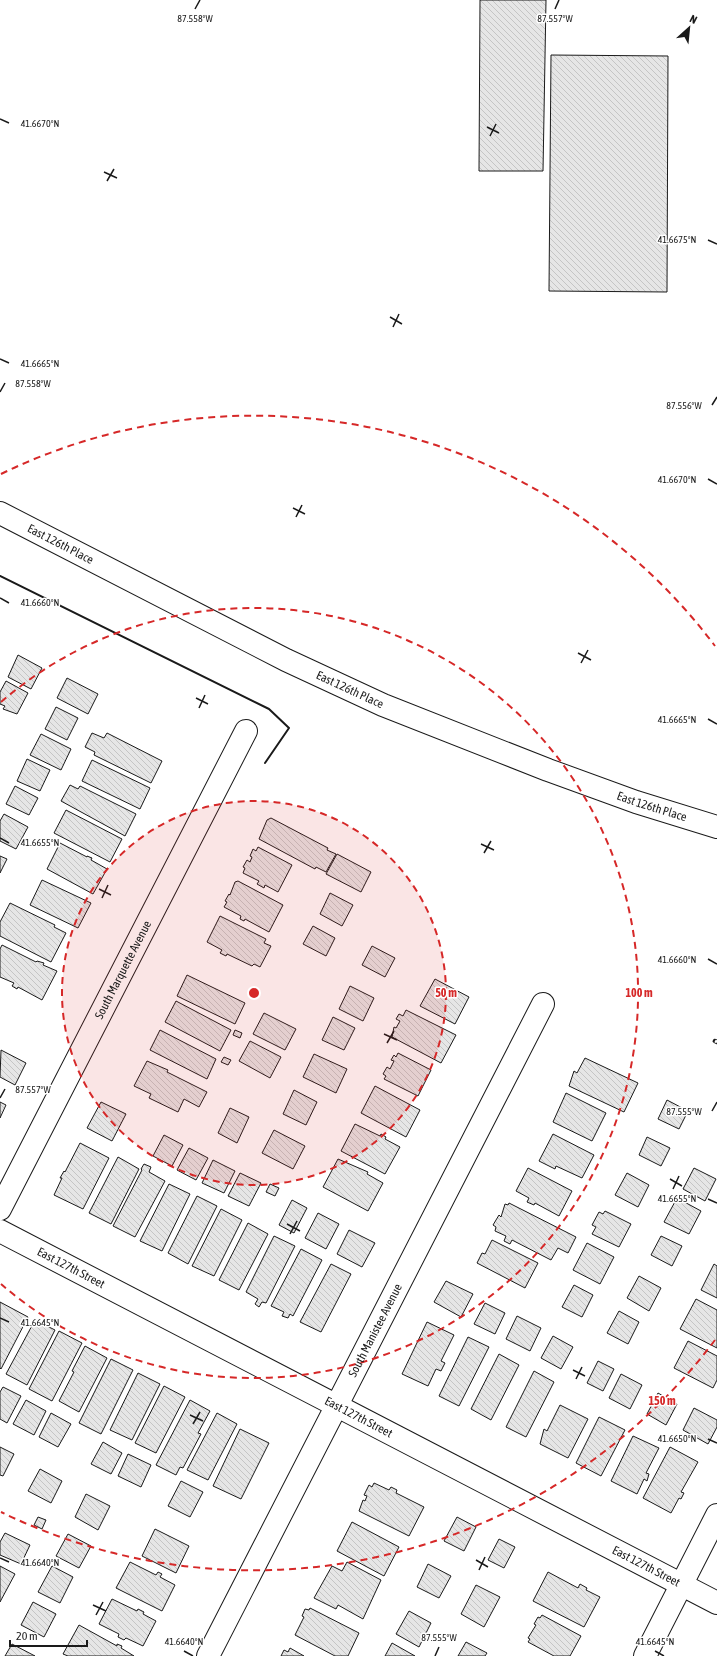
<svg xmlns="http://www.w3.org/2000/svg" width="717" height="1656" viewBox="0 0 717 1656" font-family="'Asap Condensed',sans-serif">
<defs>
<pattern id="building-back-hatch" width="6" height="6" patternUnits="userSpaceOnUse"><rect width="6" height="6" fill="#e6e6e6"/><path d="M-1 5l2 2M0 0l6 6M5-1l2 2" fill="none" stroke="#c5c5c5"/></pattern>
</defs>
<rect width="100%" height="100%" fill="#fff"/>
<g fill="url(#building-back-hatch)" stroke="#1a1a1a">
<path d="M480,0H546L543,171H479Z"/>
<path d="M551,55L668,56L667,292L549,291Z"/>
<path d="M18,655L42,668L31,689L8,677Z"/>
<path d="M67,678L98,694L88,714L57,698Z"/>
<path d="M6,681L28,693L17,714L3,709L5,706L0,704V692Z"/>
<path d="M56,707L78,718L67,740L45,729Z"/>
<path d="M92,733L104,738L107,733L162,761L151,783L94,755L95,752L85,747Z"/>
<path d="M41,734L71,749L61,770L30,755Z"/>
<path d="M27,759L50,770L40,791L17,781Z"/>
<path d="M92,760L150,788L140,809L82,781Z"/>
<path d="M70,785L78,789L80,786L136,814L125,836L61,801Z"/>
<path d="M15,786L38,798L29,815L6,804Z"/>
<path d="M66,810L122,839L110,862L54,833Z"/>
<path d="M4,814L28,827L16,849L0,841V821Z"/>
<path d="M271,818L328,848L327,850L336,854L326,872L316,867L315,869L259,839L267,820Z"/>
<path d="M60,843L87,857V856L92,858L91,860L107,869L93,894L47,869Z"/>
<path d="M258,847L292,865L278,892L265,885L264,888L257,884L259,881L243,873L245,868L243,867L247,860L250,862L252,857L250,856L253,849L256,851Z"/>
<path d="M337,854L371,872L361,892L326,874Z"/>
<path d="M0,856L7,859L0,873Z"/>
<path d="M42,880L91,903L78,928L30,905Z"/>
<path d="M238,881L283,905L269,932L245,919L244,921L240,919L241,916L224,907L227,902L225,901L229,894L230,895L235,882Z"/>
<path d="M330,893L353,905L342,926L320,914Z"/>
<path d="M10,903L55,925L54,927L66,933L51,962L0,936V922Z"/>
<path d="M220,916L266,939L264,943L271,946L260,967L254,964L252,966L227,954L226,956L220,953L222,950L207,942Z"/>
<path d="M313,926L335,938L326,956L303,944Z"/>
<path d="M2,945L36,962L37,961L44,963L43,965L57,971L42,1000L18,987L17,989L12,986L14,983L0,977V949Z"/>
<path d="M372,946L395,958L385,977L362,965Z"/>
<path d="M187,975L245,1003L235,1024L177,996Z"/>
<path d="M435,979L469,997L455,1024L420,1006Z"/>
<path d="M350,986L374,998L363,1021L339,1009Z"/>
<path d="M176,1001L231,1030L220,1051L165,1022Z"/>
<path d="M406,1010L456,1035L441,1063L392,1037L394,1027L396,1028L400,1021L396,1019L399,1014L403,1016Z"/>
<path d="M264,1013L296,1029L285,1050L253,1034Z"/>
<path d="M333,1017L355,1028L344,1050L322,1040Z"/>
<path d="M160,1030L216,1059L207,1079L150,1050Z"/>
<path d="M235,1030L242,1033L240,1038L233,1035Z"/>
<path d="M250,1041L281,1057L270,1078L239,1061Z"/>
<path d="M1,1050L26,1063L15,1085L0,1077Z"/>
<path d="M398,1053L431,1070L418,1096L384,1079L386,1076L383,1074L387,1067L390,1069L394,1061L391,1060L394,1055L396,1057Z"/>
<path d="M314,1054L347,1069L336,1093L303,1077Z"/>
<path d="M224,1057L231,1060L228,1065L221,1062Z"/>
<path d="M585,1058L638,1083L624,1112L569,1086L574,1071L577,1073Z"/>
<path d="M147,1061L168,1070L167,1072L207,1092L199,1107L184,1099L178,1112L149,1098L151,1094L134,1086Z"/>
<path d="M375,1086L420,1110L406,1137L361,1113Z"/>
<path d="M294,1090L317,1102L306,1125L283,1114Z"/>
<path d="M566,1093L606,1113L592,1141L553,1122Z"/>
<path d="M667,1100L688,1111L679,1129L658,1119Z"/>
<path d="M0,1102L6,1105L0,1118Z"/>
<path d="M101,1102L126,1114L112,1141L87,1128Z"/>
<path d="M230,1108L249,1117L237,1143L218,1133Z"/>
<path d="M355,1124L380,1136L381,1134L386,1137L385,1139L400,1147L385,1174L341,1151Z"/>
<path d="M274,1130L305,1146L293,1169L262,1153Z"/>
<path d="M553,1134L594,1155L582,1178L556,1166L555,1169L539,1161Z"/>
<path d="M164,1135L183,1145L172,1166L153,1156Z"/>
<path d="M647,1137L670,1148L661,1166L639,1155Z"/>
<path d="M80,1143L109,1158L83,1209L54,1195L62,1178H60L64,1171L65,1172Z"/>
<path d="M189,1148L208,1158L196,1180L177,1170Z"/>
<path d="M118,1157L139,1169L111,1224L89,1213Z"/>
<path d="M338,1159L368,1172L367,1174L383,1183L368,1211L323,1187Z"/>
<path d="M213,1160L235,1171L224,1193L202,1183Z"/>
<path d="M144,1164L151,1167L149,1172L165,1181L135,1237L113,1226L142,1170L141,1169Z"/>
<path d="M528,1168L572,1191L559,1216L535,1203L534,1205L527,1202L529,1198L516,1191Z"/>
<path d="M694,1168L716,1179L705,1201L683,1189Z"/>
<path d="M240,1173L261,1183L249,1206L228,1196Z"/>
<path d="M627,1173L649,1185L638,1207L615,1195Z"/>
<path d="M169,1184L190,1194L162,1251L140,1241Z"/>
<path d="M270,1184L279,1188L275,1196L266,1192Z"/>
<path d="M197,1196L217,1206L188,1264L168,1253Z"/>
<path d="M677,1198L701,1211L689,1234L664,1222Z"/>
<path d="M292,1200L307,1208L294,1233L279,1225Z"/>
<path d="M509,1203L576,1237L568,1253L558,1248L551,1260L512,1240L510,1244L504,1241L506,1236L495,1231L496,1227L493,1225L499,1215L501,1217L505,1204L508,1205Z"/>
<path d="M221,1209L242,1220L214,1276L192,1266Z"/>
<path d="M605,1211L631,1224L619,1247L592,1234L596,1227L592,1225L599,1212L603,1214Z"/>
<path d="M318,1213L339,1224L326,1249L305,1238Z"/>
<path d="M248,1223L268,1234L239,1290L219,1280Z"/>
<path d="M349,1230L375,1243L362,1267L337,1254Z"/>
<path d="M274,1236L295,1246L266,1303L262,1302L259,1307L255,1304L258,1299L246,1292Z"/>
<path d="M661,1236L682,1246L672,1266L651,1255Z"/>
<path d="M492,1240L538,1263L525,1288L477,1263L482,1253L485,1254Z"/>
<path d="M587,1243L614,1257L600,1284L573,1270Z"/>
<path d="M301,1249L322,1260L293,1316L290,1314L288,1318L282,1316L284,1312L271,1306Z"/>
<path d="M331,1264L351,1274L321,1332L300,1322Z"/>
<path d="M714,1264L717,1266V1298L701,1290Z"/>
<path d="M639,1276L661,1288L649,1311L627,1298Z"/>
<path d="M446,1281L473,1294L461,1317L434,1302Z"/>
<path d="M574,1285L593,1295L582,1317L562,1307Z"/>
<path d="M696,1299L717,1310V1348L680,1329Z"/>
<path d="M0,1302L28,1317L1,1369L0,1368Z"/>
<path d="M485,1303L505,1313L495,1334L474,1324Z"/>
<path d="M619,1311L639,1322L628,1344L607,1333Z"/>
<path d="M517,1316L541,1328L530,1351L506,1339Z"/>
<path d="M35,1320L55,1330L27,1385L6,1374Z"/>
<path d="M427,1322L454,1335L441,1361L445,1363L441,1371L436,1369L428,1386L402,1374Z"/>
<path d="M59,1331L82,1343L52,1401L29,1389Z"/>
<path d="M553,1336L573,1347L561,1369L541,1358Z"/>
<path d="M468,1337L489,1347L459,1406L439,1396Z"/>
<path d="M688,1341L717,1356V1380L713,1388L674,1368Z"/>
<path d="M85,1346L107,1358L79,1412L59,1401L74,1372L72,1371Z"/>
<path d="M499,1354L519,1365L491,1420L471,1409Z"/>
<path d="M111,1359L133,1370L101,1434L79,1423Z"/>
<path d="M598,1361L614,1369L603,1391L587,1383Z"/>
<path d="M534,1371L554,1382L526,1437L506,1427Z"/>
<path d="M138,1373L160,1384L132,1440L110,1430Z"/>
<path d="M621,1374L642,1385L630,1409L609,1398Z"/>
<path d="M164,1386L185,1397L156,1453L135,1443Z"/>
<path d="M3,1387L21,1396L7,1423L0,1419V1392Z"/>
<path d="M658,1393L677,1404L666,1425L647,1414Z"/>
<path d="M26,1400L46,1411L34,1435L13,1424Z"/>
<path d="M190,1400L210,1411L198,1433L201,1434L183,1468L180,1467L176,1475L156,1465Z"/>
<path d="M560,1405L588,1419L568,1458L540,1444L544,1429L547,1431Z"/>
<path d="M694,1408L717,1420V1427L708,1444L683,1430Z"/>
<path d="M51,1413L71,1424L58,1447L39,1437Z"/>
<path d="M217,1413L237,1424L208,1480L187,1470Z"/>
<path d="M599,1417L625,1430L601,1476L576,1463Z"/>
<path d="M240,1429L269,1443L241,1499L213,1486Z"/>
<path d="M633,1436L659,1448L646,1473L649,1474L647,1481L644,1479L637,1494L611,1481Z"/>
<path d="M103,1442L122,1453L111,1474L91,1464Z"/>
<path d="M0,1447L14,1454L3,1476L0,1475Z"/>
<path d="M670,1447L698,1462L681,1492L684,1493L681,1499L679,1498L671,1513L643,1498Z"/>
<path d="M128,1454L151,1465L141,1487L118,1476Z"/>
<path d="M40,1469L62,1481L51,1503L28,1491Z"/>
<path d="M181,1481L203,1492L190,1517L168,1506Z"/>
<path d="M374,1483L389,1490L391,1487L397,1490L396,1493L424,1507L409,1536L359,1511L363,1500L365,1501L367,1496L364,1495L369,1485L372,1487Z"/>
<path d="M86,1494L110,1506L98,1530L75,1517Z"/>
<path d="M38,1517L46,1520L42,1529L34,1525Z"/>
<path d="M457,1517L476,1527L464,1551L444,1541Z"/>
<path d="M352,1522L399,1547L384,1576L337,1551Z"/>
<path d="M155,1529L189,1546L176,1573L142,1556Z"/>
<path d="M5,1533L30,1545L21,1564L0,1555V1542Z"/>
<path d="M68,1534L91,1546L79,1568L56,1556Z"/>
<path d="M499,1539L515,1547L504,1568L488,1560Z"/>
<path d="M130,1562L156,1575L158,1572L162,1574L160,1577L175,1585L162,1611L116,1588Z"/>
<path d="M347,1562L381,1580L363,1619L338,1605L336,1609L314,1598L332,1566L342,1571Z"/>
<path d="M428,1564L451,1576L439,1598L417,1587Z"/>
<path d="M0,1566L15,1574L0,1602Z"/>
<path d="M52,1566L73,1577L60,1603L38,1592Z"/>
<path d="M548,1572L578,1588L580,1584L587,1588L586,1590L600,1597L584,1627L533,1601Z"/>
<path d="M476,1585L500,1597L484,1627L461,1614Z"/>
<path d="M112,1599L137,1611L138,1609L144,1612L143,1614L156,1621L143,1646L126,1638L124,1640L118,1637L119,1634L99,1624Z"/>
<path d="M33,1602L56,1614L44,1637L21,1625Z"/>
<path d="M310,1608L359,1633L348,1656H335L295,1635L304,1617L302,1616L305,1609L309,1610Z"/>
<path d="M409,1611L431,1623L419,1647L396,1634Z"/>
<path d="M542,1615L581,1636L570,1656H554L528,1642L530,1639L528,1638L536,1625L534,1624L538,1617L540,1618Z"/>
<path d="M79,1625L117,1646V1644L122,1646L121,1648L134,1656H68L63,1654Z"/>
<path d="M466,1642L487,1653L485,1656H458Z"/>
<path d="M392,1643L415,1656H385Z"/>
<path d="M12,1644L35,1656H5Z"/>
<path d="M290,1648L304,1656H281L284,1650L288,1652Z"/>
</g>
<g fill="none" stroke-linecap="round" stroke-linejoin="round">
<g stroke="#1a1a1a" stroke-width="24">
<g id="minor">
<path id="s1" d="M0,513L286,660L383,705L548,770L636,802L717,827"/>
<path id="s2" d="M0,1209L246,731"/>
<path id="s3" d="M0,1231L717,1603"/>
<path id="s4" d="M208,1656L543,1004"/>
<path d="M645,1656L717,1515"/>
</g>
</g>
<use href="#minor" stroke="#fff" stroke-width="22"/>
<g stroke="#1a1a1a" stroke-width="4.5">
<path id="rail" d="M715,1041L717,1042"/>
</g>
<use href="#rail" stroke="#fff" stroke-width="3" stroke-dasharray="9" stroke-linecap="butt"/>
<path stroke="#1a1a1a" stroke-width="2" d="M0,576L269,709L289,728L265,763"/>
</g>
<path fill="none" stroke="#1a1a1a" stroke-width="1.5" d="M195,9L200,0M555,9L559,0M0,119L9,123M487,127L499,133M490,136L496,124M104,172L117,178M107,181L114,169M708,240L717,244M390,317L402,324M393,327L399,314M0,359L9,363M0,392L5,383M712,405L717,397M708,479L717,484M293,508L305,514M296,517L302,505M0,598L9,603M578,653L591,660M581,663L588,650M196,698L208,704M199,708L205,695M708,719L717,724M0,838L9,843M481,844L494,850M484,853L491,841M99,889L111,895M102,898L108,885M708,959L717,964M384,1034L397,1040M387,1043L394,1031M0,1098L5,1089M712,1111L717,1102M670,1179L682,1186M673,1189L679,1176M708,1199L717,1203M287,1224L300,1231M290,1234L297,1221M0,1318L9,1322M573,1370L585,1376M576,1379L582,1367M190,1415L203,1421M193,1424L200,1412M708,1439L717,1443M0,1558L9,1562M476,1560L488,1567M479,1570L485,1557M93,1605L106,1611M96,1615L103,1602M184,1651L193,1656M655,1651L664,1656M435,1656L439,1647"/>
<circle cx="254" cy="993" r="192" fill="#d62828" fill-opacity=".12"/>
<g fill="none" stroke="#d62828" stroke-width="2" stroke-dasharray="7 5">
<circle cx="254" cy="993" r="192"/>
<path d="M1 702A385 385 0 1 1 1 1284"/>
<path d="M715 1340A577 577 0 0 1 1 1512M1 474A577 577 0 0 1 715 646"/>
</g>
<g text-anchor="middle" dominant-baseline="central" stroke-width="3" stroke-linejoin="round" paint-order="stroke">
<g font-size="12" fill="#1a1a1a" stroke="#fff">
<text stroke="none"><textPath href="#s1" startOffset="68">East 126th Place</textPath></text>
<text stroke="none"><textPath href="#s1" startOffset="392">East 126th Place</textPath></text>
<text stroke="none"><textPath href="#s1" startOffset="716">East 126th Place</textPath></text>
<text stroke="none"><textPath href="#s2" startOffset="269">South Marquette Avenue</textPath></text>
<text stroke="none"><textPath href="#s3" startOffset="80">East 127th Street</textPath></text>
<text stroke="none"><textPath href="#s4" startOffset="366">South Manistee Avenue</textPath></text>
<text stroke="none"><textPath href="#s3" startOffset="404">East 127th Street</textPath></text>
<text stroke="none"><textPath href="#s3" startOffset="728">East 127th Street</textPath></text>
</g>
</g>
<g font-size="10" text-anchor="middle" fill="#1a1a1a" stroke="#fff" stroke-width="3" stroke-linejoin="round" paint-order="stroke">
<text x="195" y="22">87.558°W</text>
<text x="555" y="22">87.557°W</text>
<text x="40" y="127">41.6670°N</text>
<text x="677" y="243">41.6675°N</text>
<text x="40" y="367">41.6665°N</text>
<text x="33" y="387">87.558°W</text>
<text x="684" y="409">87.556°W</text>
<text x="677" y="483">41.6670°N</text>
<text x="40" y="606">41.6660°N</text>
<text x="677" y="723">41.6665°N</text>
<text x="40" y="846">41.6655°N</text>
<text x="677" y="963">41.6660°N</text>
<text x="33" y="1093">87.557°W</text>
<text x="684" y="1115">87.555°W</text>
<text x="677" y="1202">41.6655°N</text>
<text x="40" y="1326">41.6645°N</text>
<text x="677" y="1442">41.6650°N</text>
<text x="40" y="1566">41.6640°N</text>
<text x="439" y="1641">87.555°W</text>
<text x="184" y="1645">41.6640°N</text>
<text x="655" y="1645">41.6645°N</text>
</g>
<circle cx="254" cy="993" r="6" fill="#d62828" stroke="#fff" stroke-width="2"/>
<g font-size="12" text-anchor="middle" font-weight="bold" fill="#d62828" stroke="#fff" stroke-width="3" stroke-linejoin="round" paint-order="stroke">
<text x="446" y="997">50 m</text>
<text x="639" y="997">100 m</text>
<text x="662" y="1405">150 m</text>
</g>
<g transform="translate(689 28) rotate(27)" stroke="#ffffff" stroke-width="3" paint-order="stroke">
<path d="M0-3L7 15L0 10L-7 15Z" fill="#1a1a1a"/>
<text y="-6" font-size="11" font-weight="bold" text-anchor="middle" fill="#1a1a1a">N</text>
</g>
<path d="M10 1640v6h77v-6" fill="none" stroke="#1a1a1a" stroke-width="2"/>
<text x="16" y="1640" font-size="12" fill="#1a1a1a" stroke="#ffffff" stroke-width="3" paint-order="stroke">20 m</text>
</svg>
